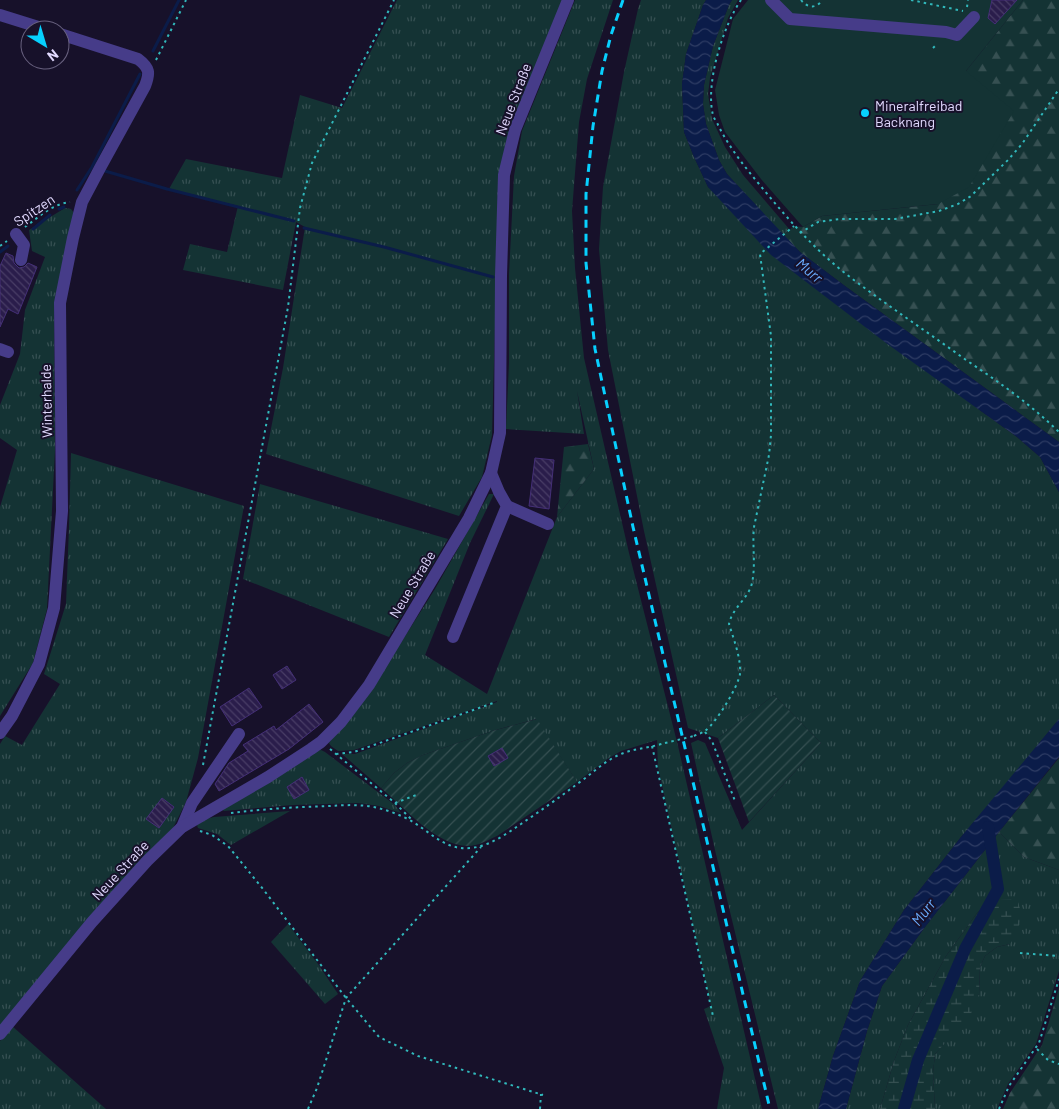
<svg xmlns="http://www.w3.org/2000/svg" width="1059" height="1109" viewBox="0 0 1059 1109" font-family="Barlow,sans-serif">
<defs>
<pattern id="grass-tufts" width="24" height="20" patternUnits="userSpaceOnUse" patternTransform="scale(1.25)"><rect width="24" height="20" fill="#143334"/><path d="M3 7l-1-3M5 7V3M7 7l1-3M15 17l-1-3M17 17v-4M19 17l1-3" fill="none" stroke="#365052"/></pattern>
<pattern id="forest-firs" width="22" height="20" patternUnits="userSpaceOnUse" patternTransform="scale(1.25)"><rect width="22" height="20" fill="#143334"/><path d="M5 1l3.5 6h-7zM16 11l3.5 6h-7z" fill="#365052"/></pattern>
<pattern id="wetland-marsh" width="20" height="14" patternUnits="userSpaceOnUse" patternTransform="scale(1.25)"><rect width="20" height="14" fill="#143334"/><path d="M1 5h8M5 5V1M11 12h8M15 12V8" fill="none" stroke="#365052"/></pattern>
<pattern id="garden-furrows" width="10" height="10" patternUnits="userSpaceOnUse" patternTransform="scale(1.25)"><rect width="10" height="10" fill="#143334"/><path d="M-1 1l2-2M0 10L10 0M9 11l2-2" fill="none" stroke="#365052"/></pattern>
<pattern id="water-waves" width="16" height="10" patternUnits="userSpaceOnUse" patternTransform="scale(1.25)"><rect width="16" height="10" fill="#0b1c49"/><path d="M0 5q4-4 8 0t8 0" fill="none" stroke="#2e3c64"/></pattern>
<pattern id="building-back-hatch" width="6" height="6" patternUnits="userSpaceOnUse" patternTransform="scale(1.25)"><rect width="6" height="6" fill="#2a1d4b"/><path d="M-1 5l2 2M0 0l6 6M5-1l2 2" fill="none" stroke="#493d66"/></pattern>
</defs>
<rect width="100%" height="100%" fill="#17112a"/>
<g fill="url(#grass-tufts)">
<path d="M397,0H564L499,177L492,435L482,477L459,516L266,454L283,368L305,227L296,222L283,290L183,270L190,244L227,252L238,206L169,189L186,159L282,178L300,95L342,108Z"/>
<path d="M575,0H613L587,79L579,122L572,211L575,268L584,358L629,553L678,746L762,1109H717L724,1068L704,1009L711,1006L658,767L657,740L621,751L609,758L577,782L536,719L492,731L423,755L407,763L394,773L381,788L342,754H355L497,702V701L354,750L338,751L331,746L329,743L402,641L435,589L489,494H494L470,543L425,655L487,694L557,517L594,469L577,391L584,434L506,429L509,363V274L514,176L522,131Z"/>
<path d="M641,0H706L703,5L686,54L682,84L684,132L694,157L708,187L981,411L1017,437L1040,457L1059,492V719L1007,783L961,837L904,910L860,981L833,1056L818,1109H778L715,850L691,743L698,740L705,743L742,830L821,743L774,695L718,738L688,728L644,531L608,350L599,249L603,187L624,72L638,9Z"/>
<path d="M732,0H738L728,18L710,78L708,94L712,119L725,147L743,175L790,230L783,235L727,174L719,160L706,124L703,104L704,85L713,46L729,5Z"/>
<path d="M65,208L71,209L76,216L54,310L55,450L47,609L33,663L0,716V507L17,450L0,438V405L20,354L25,310L45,257L32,251L29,230Z"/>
<path d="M71,453L244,506L198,758L186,802L172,830L0,1026V744L5,736L22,745L60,684L44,674L66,604L69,527Z"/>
<path d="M260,484L448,539L389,637L243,579Z"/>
<path d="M321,750L325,752L395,805L401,813L379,806L358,803L293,805L223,811L225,808L317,751Z"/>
<path d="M290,811L231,845L217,834L198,828L197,825L206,819L214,817Z"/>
<path d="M999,832L1024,857L1059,870V971L1036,1044L1008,1084L997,1109H935L933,1073L935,1054L949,1038L979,994L980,967L985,956L997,947L1010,944L986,905L977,913L946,956L908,1025L894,1061L880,1109H846L867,1031L882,986L925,927Z"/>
<path d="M288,924L318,964L338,994L325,1004L271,942Z"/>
<path d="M12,1026L106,1109H0V1041Z"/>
</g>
<g fill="url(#forest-firs)">
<path d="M1023,0H1059V442L845,286L800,252L783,235L794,226L803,227L822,216L938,204L966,71Z"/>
<path d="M588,444L594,469L557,517L564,447Z"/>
<path d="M1059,758V870L1024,857L999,832Z"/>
<path d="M1059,988V1109H1003L1010,1093L1042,1045Z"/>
</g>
<path fill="url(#wetland-marsh)" d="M1017,899C1024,917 1020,929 1010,944L997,947L985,956L980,967L979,994L970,1016L935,1054L933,1073L935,1109H880L894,1061L908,1025L946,956L977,913L986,905L997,900Z"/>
<g fill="url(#garden-furrows)">
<path d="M774,695L821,743L749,822L718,738Z"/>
<path d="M537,719L577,782L497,836C488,840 478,846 468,846C436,846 404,807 381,788L394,773L407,763L423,755L492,731Z"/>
</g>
<path fill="#143334" d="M748,0H1023L966,71L1014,111L969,187L938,204L822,216L803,227L761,179L725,132L719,115L715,90L733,19Z"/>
<g fill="url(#water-waves)">
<path d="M706,0H732L729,5L713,46L704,85L703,104L706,124L719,160L727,174L800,252L845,286L1059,442V492L1040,457L1017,437L886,343L771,255L708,187L694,157L684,132L682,84L686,54L703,5Z"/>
<path d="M1059,719V757L999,832L925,927L882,986L867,1031L846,1109H818L833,1056L860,981L904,910L961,837Z"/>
</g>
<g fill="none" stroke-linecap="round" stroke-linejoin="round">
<g stroke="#0b1c49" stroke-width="3">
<path d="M153,51L179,0"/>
<path d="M105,171L167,189L294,221"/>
<path d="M77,190L92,167L140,74"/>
<path d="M59,209L64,207"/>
<path d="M304,228L384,247L493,277"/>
<path d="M33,229L50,215"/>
<path d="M0,252L8,246"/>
</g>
<path stroke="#0b1c49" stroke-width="12" d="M904,1109L918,1060L965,949L998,889L988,827"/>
</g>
<g fill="url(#building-back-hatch)" stroke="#442f77">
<path d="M992,0H1017L995,24L988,18Z"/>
<path d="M6,253L13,256L14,263L19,268L24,267L28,263L37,267L18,314L8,309L0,327V266Z"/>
<path d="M535,458L554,460L549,509L529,506Z"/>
<path d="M287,666L296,680L282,689L273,675Z"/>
<path d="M249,688L262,707L232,726L220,707Z"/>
<path d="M309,704L323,722L289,749L219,791L215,784L229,763L248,751L243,745L274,726L276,730Z"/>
<path d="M502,748L508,758L494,766L488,756Z"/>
<path d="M302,777L309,790L294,799L287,787Z"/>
<path d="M162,798L174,807L159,828L146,819Z"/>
</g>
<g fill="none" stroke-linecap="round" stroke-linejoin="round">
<g stroke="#31b9bc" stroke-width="2" stroke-dasharray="2.5 4" stroke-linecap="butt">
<path d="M741,0C723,26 705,84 713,115C714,119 717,122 718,125C729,147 744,166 759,184C786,217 813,248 846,274C885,304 926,331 966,360C999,382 1030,404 1059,432"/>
<path d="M801,0C807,8 817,9 822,0"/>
<path d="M911,0L963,11"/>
<path d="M967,7L968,0"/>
<path d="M933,48L937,44"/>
<path d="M156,60L186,0"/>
<path d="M25,227C39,217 52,204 70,202"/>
<path d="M800,233L818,222L840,219H895L939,211L958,204L971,196L1008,160L1022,144L1059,89"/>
<path d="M0,246L7,241"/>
<path d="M705,732L712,741L735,801"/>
<path d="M694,736C698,734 702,733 705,731C716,723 738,687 740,674C741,658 734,640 729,624C732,608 749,598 752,583C756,565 752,545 754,527L769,455L771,435V336L760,254L794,226"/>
<path d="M652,746L713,1016"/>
<path d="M330,749L395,803L413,821"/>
<path d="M336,754L354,752L496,702"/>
<path d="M203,765L288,307L300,208L312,163L394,0"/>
<path d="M395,803L419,794"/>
<path d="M231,813C263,809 296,807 329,806C345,805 362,804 378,808C390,811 403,816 413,822C431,833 447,851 471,848C490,846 506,834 521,824C540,811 559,798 577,784C589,776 599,766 611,759C629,748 646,749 665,743"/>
<path d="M200,831L212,835L228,846L263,889L346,998L379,1037L418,1056L543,1095"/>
<path d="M1020,953L1059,956"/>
<path d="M1037,1049L1048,1060L1059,1064"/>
<path d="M308,1109L317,1088L346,998L481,847"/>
<path d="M540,1109L541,1094"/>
<path d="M999,1109L1009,1086L1039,1043L1059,979"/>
</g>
<g stroke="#463c89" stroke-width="12">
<path d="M771,0L790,19L946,32L957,35L974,17"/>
<path d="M0,15L48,30"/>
<path d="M16,234L24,245L21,260"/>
<path d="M0,349L8,352"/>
<path d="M507,506L548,524"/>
<path d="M453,637L507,506L499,492L491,473"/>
<path d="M0,733L12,716L39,664L54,608L62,511L60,303L73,238L82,202L100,168L145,86C150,73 150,68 138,59L60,34"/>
<path d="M182,827L192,803L239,734"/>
<path d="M0,1034L92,922L147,861L182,827L268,777L311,749L321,742L341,722L369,685L469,518L491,473L500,433L501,276L504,175L515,130L568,0"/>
</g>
<path stroke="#07d0fe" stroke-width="3" stroke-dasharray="8 6" stroke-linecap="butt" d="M623,0L611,35L602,71L593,126L586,194V263L595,349L633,527L770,1109"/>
<path stroke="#31b9bc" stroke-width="2" stroke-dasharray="2.5 4" stroke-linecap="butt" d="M665,743L694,736"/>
</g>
<circle fill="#07d0fe" stroke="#17112a" stroke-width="2" cx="865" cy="113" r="5"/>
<g text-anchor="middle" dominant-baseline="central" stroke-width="4" stroke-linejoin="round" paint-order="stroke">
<g font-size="14" fill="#e2daff" stroke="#17112a">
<text transform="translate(513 99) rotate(-69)">Neue Straße</text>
<text transform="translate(34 210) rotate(-34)">Spitzen</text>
<text transform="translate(46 401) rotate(-91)">Winterhalde</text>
<text transform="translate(412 584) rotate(-59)">Neue Straße</text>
<text transform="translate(120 870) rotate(-47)">Neue Straße</text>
</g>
<g font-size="14" fill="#e2daff" stroke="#17112a" text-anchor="start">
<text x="875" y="105">Mineralfreibad<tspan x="875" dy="16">Backnang</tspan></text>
</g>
<g font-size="15" font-style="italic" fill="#69acfe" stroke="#17112a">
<text transform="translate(810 270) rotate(40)">Murr</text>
<text transform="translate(923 912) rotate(-52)">Murr</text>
</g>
</g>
<g transform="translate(45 45) rotate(142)"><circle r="24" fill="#17112a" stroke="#68617f"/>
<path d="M0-4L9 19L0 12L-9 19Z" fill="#07d0fe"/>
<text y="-8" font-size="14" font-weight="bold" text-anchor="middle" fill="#e2daff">N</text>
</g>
</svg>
